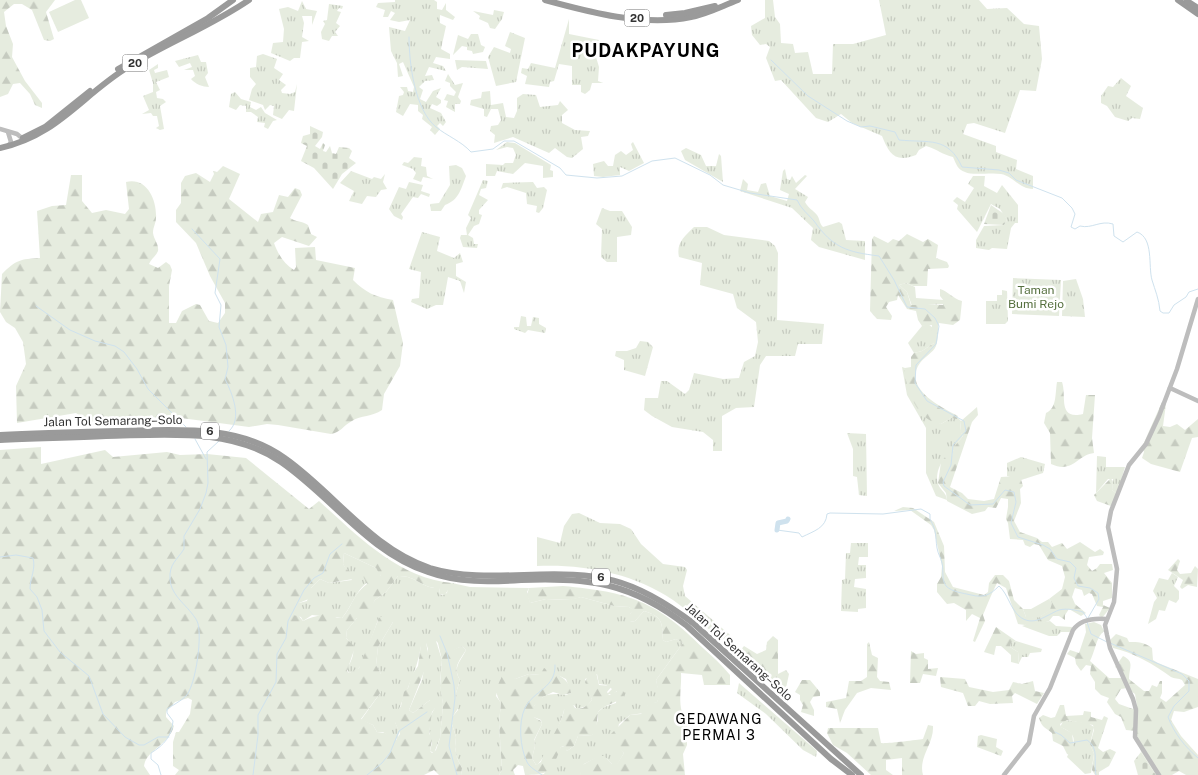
<svg xmlns="http://www.w3.org/2000/svg" width="1198" height="775" viewBox="0 0 1198 775" font-family="'Public Sans',sans-serif">
<defs>
<pattern id="grass-tufts" width="24" height="20" patternUnits="userSpaceOnUse" patternTransform="scale(1.25)"><rect width="24" height="20" fill="#e6ecdf"/><path d="M3 7l-1-3M5 7V3M7 7l1-3M15 17l-1-3M17 17v-4M19 17l1-3" fill="none" stroke="#c6cbc0"/></pattern>
<pattern id="forest-firs" width="22" height="20" patternUnits="userSpaceOnUse" patternTransform="scale(1.25)"><rect width="22" height="20" fill="#e6ecdf"/><path d="M5 1l3.5 6h-7zM16 11l3.5 6h-7z" fill="#c6cbc0"/></pattern>
<pattern id="cemetery-stones" width="16" height="16" patternUnits="userSpaceOnUse" patternTransform="scale(1.25)"><rect width="16" height="16" fill="#e6ecdf"/><path d="M2 7V4a2 2 0 0 1 4 0v3zM10 15v-3a2 2 0 0 1 4 0v3z" fill="#c6cbc0"/></pattern>
</defs>
<rect width="100%" height="100%" fill="#fff"/>
<g fill="url(#grass-tufts)">
<path d="M395,0H434L437,2V9L442,10L446,3V10L455,17L453,20L440,15V23L446,26L441,49L450,54V59L436,57L433,63L443,66L446,71L429,67L425,76L432,75L434,80L425,81L419,87L423,90L420,99L426,102L433,91L441,88L436,97L441,100V103L437,106L432,104L430,108L441,113L446,122L443,126L440,123L437,126L440,129L435,135L430,130L432,127L422,119L423,115L418,111V105L410,104L403,116L396,112L399,96L403,95L404,92L400,87H407L408,91L413,92L414,87L403,62L399,64L403,76L398,77L397,63L391,51L389,27L405,31L410,20L399,22L390,20L395,13L391,11L388,17H383L385,10L376,7L378,3L395,2Z"/>
<path d="M765,0H773L775,17L780,24L781,43L793,44L795,53L808,52L813,74H832L833,44H853L886,35L879,0H979L987,9L1007,8L1024,24L1039,26L1042,59L1036,91L1020,90L1005,133L974,123L967,124L963,134L996,146V152L1017,160L1016,169L1033,176V189C1019,189 1013,176 1001,174C990,172 973,176 965,172C958,170 956,164 953,157C943,155 937,149 926,146L919,150L916,155C895,163 889,154 882,136L852,123L841,114L828,122L816,118L781,80L775,81L766,58L770,47L766,44L760,45L752,35L751,26L765,18Z"/>
<path d="M302,1L306,9L317,11L312,25V16H302L304,23L302,37L309,41L302,42L300,58H294L290,61L271,53L273,43L283,42L284,29L279,9L288,7L298,11Z"/>
<path d="M329,4L343,6L342,9L339,8L337,11L341,12L336,23L340,26L335,32L338,36H332L329,41L322,39L321,32L325,24L323,21L327,20Z"/>
<path d="M494,10L504,12L502,19L495,29L490,28L488,23L479,19L480,16L473,11L493,15Z"/>
<path d="M569,19V34L599,40V50L596,57L599,67L598,81L603,83H592L590,90L585,94L581,92V85H572V66L559,64L554,81L550,82L549,87L525,84L527,76L521,73L522,68L528,69L531,63L555,68Z"/>
<path d="M510,32L525,38L516,82L496,86L488,57L494,47L510,53L511,49L505,46Z"/>
<path d="M471,34H478L481,45L485,47L483,52L473,54L472,51L467,50V47L462,46L453,55L458,35L468,39Z"/>
<path d="M263,54L277,59L274,68L283,74L279,80L286,85L281,90L282,93L290,94L295,92L297,84L294,111L289,110L282,119L273,115L274,106L270,105L265,110L263,105L249,100L252,89L256,84L250,77V68L256,67L257,56Z"/>
<path d="M198,55L201,62H206L208,73L205,77L209,87C203,87 195,84 191,79L195,76L193,70H184L192,67L190,63L179,67L175,61Z"/>
<path d="M455,60L486,61L488,69L462,67L457,70Z"/>
<path d="M158,64V68L154,70L155,73L167,70L169,77L156,82L160,90L156,92L157,98L163,99L166,102L160,106L164,129L160,130L156,128L159,126L157,116H153L151,113L142,114L149,110L143,96L153,92V83L149,70Z"/>
<path d="M448,74L455,85L463,83L458,97L461,101L460,104H455V112L446,107L448,101L444,100L447,94L454,96L456,92L450,86V83L445,81Z"/>
<path d="M1121,78L1131,86L1126,96L1143,108L1140,119L1132,118L1128,121L1115,117L1107,106L1101,103V96L1108,86L1113,87Z"/>
<path d="M490,91L491,105L503,103L506,117L514,118L517,111V98L523,94L536,95L540,107L558,105L560,101L568,110L562,115V123L575,130L590,131L588,136L581,137L583,149L572,158L567,157L555,148L549,153L513,137L494,143L495,135L490,131L491,126L498,125L501,120L498,109H491L487,117L484,116V109L470,105L471,100L481,98L482,92Z"/>
<path d="M235,92L241,99L251,102L250,107L256,110L261,107L265,113L277,120L273,121L268,129L264,127L265,123L257,122L258,117L251,112H246V106L240,105L236,110L229,107L231,94Z"/>
<path d="M507,142L515,143L551,165L550,170L553,171V177L543,178V166L525,163L513,174L497,171L495,176H486V164L503,165L505,163H513L516,155L513,148L507,147L496,150Z"/>
<path d="M633,142L644,163L629,171L620,167V175L603,177L594,176L593,164L604,161L608,166H613L615,155L621,151L626,155L633,150L631,144Z"/>
<path d="M686,148L701,155L706,166H716L719,154L721,156L723,182L685,160L681,151Z"/>
<path d="M414,157L422,158L421,166L426,167L427,176L433,179L423,177L421,182L413,179L416,173L413,169L402,165L404,162L408,163Z"/>
<path d="M456,165L462,168L466,176C461,189 459,200 445,205L441,211H431L430,204L439,203L450,185L449,166Z"/>
<path d="M785,169L787,179L790,180L792,176L796,183L805,175L807,176L795,189L808,197L805,202C808,208 813,210 817,215C820,219 819,223 823,227L839,222L842,224L846,240L865,241V260L819,247L811,240L813,228L792,208L740,191L743,179L748,184L747,190L758,192L761,184L766,183L770,196L787,201L789,194L780,190L783,171Z"/>
<path d="M351,171L372,179L374,177L381,179L385,174L383,182L387,189L381,190L376,197L367,196L362,204L349,201L354,191L340,183Z"/>
<path d="M973,176H985L984,186L997,193L1002,185L1018,205V223H1015L1011,228L1007,249L992,248L989,250L976,248V240L984,226L1004,225L1007,220L1000,209L991,204L977,232L957,209L958,205L953,201L957,197L965,202L974,188L968,184Z"/>
<path d="M483,180L488,181L486,188L481,189L479,195L488,200L479,210V214L482,215L479,224L474,226L468,235L473,238L474,244H478L477,248L463,247L460,238L461,235H467L466,228L471,218L468,215Z"/>
<path d="M409,182L423,185L421,191L430,194L429,197L421,194L418,198L413,197L401,214L403,217L402,220L394,216L389,209L399,187L406,189Z"/>
<path d="M533,182L537,188L544,187L547,190L543,208L539,213L536,212L537,206L527,204L526,193L507,187L501,189L503,183Z"/>
<path d="M602,208L610,211H622L632,227L631,235L617,237V262H607L601,257L602,229L596,224Z"/>
<path d="M694,227H707L724,235L769,241L775,246L778,253L777,320L824,324L822,344H798L795,356H766L760,365L754,407L736,408L722,416V451H713V440L703,432L672,427L652,416L644,410L645,398H658L661,381H667L685,394L689,390L694,373L723,379L739,378L744,362L755,356L758,342L756,322L737,308L733,294L700,285L702,263L679,257C676,243 684,237 694,227Z"/>
<path d="M422,232L440,237L437,251L454,258L460,253L463,262L456,264V276L466,282L464,293L460,281L448,277L443,305H436L427,309L411,302L412,299L419,298L421,272L409,269Z"/>
<path d="M1013,278L1061,280L1059,316L1012,314Z"/>
<path d="M1076,279L1083,299L1085,317L1062,316L1063,281Z"/>
<path d="M906,283L915,287L916,298L944,300V304L912,306L907,292L899,285Z"/>
<path d="M1002,290L1007,291L1008,321L1005,324H986V301H997V295H1002Z"/>
<path d="M521,316L526,317L527,326H531L533,317L539,318V324L546,328L545,333L528,330L525,333L514,329V327H519Z"/>
<path d="M928,324L933,328L934,343L922,351L914,353L908,343L922,326Z"/>
<path d="M640,341L648,342L653,347L645,376L624,370V360L615,356L616,351H627L636,348Z"/>
<path d="M902,367L905,368C904,374 907,378 908,383C917,409 916,411 941,424L951,418H958L961,421L960,430L963,436L955,446L952,456H947C940,462 934,476 939,486C942,492 946,492 947,500L936,496L926,473V428L907,395Z"/>
<path d="M847,433L866,434L867,496L859,495L857,477L853,476V449Z"/>
<path d="M1097,456L1106,457V467H1125L1117,494L1112,490L1113,479H1108L1096,493Z"/>
<path d="M1021,457L1045,464L1043,473L1021,480L1007,476V463Z"/>
<path d="M579,513L600,523L620,524L631,529L641,544L663,564L685,567L687,570L683,586L685,596L730,635V647C711,632 693,614 673,600C633,573 584,564 537,566V537L560,543L564,526L572,514Z"/>
<path d="M851,543H868V557H859L858,565H866V578L855,579L854,587L866,589V608L858,609V612L841,611L842,580L845,579L846,553H850Z"/>
<path d="M344,553L376,568L380,572L381,577C357,581 355,603 342,618L312,615L303,621L301,617L292,615L299,603L307,601L311,588L320,579L329,583L352,580L343,564Z"/>
<path d="M1172,573L1178,577L1174,586L1179,591V599L1176,603L1169,600L1165,611L1159,610L1156,619L1148,624L1154,602L1157,598L1153,591L1159,578L1168,580Z"/>
<path d="M398,576C416,575 422,589 439,588L440,594L442,595L447,593L448,587L452,583L470,587L529,588L527,592L530,603L546,599L568,600L581,597L614,606L629,607L634,610L630,614V622L635,621L644,611C663,617 662,622 663,640L666,642L676,639L683,643L656,680L660,696L657,702L648,705L644,713L630,715L619,724L615,742L624,753L617,765L612,764L606,758H596L584,764L580,775H535L544,774L561,747L565,746L567,751L574,746L578,736L592,735L598,720V712L604,707L616,703L617,691L613,694H607L612,689L606,685L599,684L597,674L585,679L592,700L587,706L577,709L574,705L564,710C563,718 544,763 536,765L532,758L535,746L534,741L542,724L541,720L534,717V706C543,693 552,693 566,695L571,693L566,679L551,672L540,675L529,674L515,679L501,678L496,696L501,703L499,723L502,770L499,775H461L462,768L457,758L455,747L456,737L452,724L453,716L458,710L456,693L460,680C452,667 461,661 466,650L462,646L450,652L436,641L442,660L440,683L443,704L440,738L434,753L430,751L432,743C428,734 428,717 435,708L430,700L413,713L409,710L422,680L428,649L426,643L421,646C417,674 402,696 395,722L399,731L398,738L394,740L383,732H377L373,725L361,720L381,692V674L376,665L378,647L393,622L378,620L362,664L357,670L349,673L347,669C354,656 357,648 346,638L347,630L357,618H364L375,600L386,592Z"/>
<path d="M1049,599L1052,603L1051,610L1041,616L1040,623L1050,621L1056,626L1072,627L1071,632H1061L1057,636H1049L1022,626L1025,625L1033,617H1026L1023,609H1031Z"/>
<path d="M1016,641L1042,649L1041,652L1030,653L1028,657H1022L1019,663L1018,652L1010,647L1011,643Z"/>
<path d="M739,683L817,751L816,757L803,750L766,714L737,693Z"/>
<path d="M1064,720L1088,723L1094,727L1090,744L1094,754L1091,773L1085,774L1067,757C1071,747 1083,735 1060,727Z"/>
</g>
<g fill="url(#forest-firs)" fill-rule="evenodd">
<path d="M0,0H55L46,12L54,39L50,41L44,40L32,10L22,4H14L4,12L6,26L13,44L12,57L25,81L42,103V108L35,105L30,94L20,83L13,84L8,94L0,97Z"/>
<path d="M223,166L240,174L229,199L258,222L261,214L273,212L279,195L288,197L295,188L300,190L302,195L290,218C296,222 302,221 308,225L311,234L317,237L309,246L282,237L274,243C278,254 284,264 294,270L296,267L295,248L315,247L316,260L355,268L353,280C365,292 375,297 393,300L403,343L400,366L384,394L382,410C372,417 361,415 352,421C344,425 340,433 331,434L278,425L267,424L249,427L181,418L143,417L88,422L76,413L17,423L16,386L26,364L23,342L15,328L6,322L0,312L2,274C16,260 20,259 40,258L37,211L52,206L66,205L71,175H82V201L92,213L106,210L125,214L129,209L126,182C147,177 157,200 156,218C156,223 153,227 153,233C154,240 159,244 158,251C156,256 151,259 149,264L158,268L166,262L170,265L172,270L169,286V323H176L182,311L196,304L200,305L209,321L218,323L225,313V303L210,276L196,243L176,222V210L181,203V183L185,176L196,173L210,182L214,174L213,171L217,172Z"/>
<path d="M907,234L923,242L928,239L938,245L936,258L947,262L949,266L948,268L928,269L927,286H913L906,283L899,285L907,292L911,305H943L944,301L940,296V289C948,291 953,299 962,301L960,320L953,325L939,323C937,331 939,338 936,346C933,353 925,356 920,363C902,388 941,407 958,416L957,419L951,418L941,424C917,421 908,392 904,371L905,368L911,367V357L914,353L922,351L934,343L931,337L932,325L922,326L918,320L916,311L907,309L898,295L897,300L889,302L886,307L892,316L891,320L877,319L870,311L872,239L874,236L888,243L893,239L899,241Z"/>
<path d="M1057,382H1062C1067,396 1057,420 1083,414L1086,395H1095L1092,438L1094,453C1077,455 1073,474 1051,464L1050,433L1044,423L1046,413C1057,408 1055,394 1057,382Z"/>
<path d="M1162,402L1166,404L1163,426L1170,427L1177,424L1185,430L1198,419V437L1192,438L1180,472L1151,464L1142,458L1144,452L1142,447Z"/>
<path d="M977,407L978,415L972,422L950,487L962,493L968,499L984,501L994,499L1001,477L1020,476L1023,486L1020,489L1021,503L1014,521L1020,532L1037,538L1042,542H1048L1052,547L1062,543L1067,549L1080,542L1095,552L1100,549L1104,552L1103,555L1089,557L1087,565L1092,571L1097,568L1100,564H1112L1113,570L1104,573L1112,583V598L1103,601V605L1110,608L1102,618L1099,615L1103,607L1097,606L1092,594L1089,593L1084,596L1082,590L1075,588L1072,597L1075,604L1086,613L1081,616L1069,609L1065,615V620L1059,616H1053L1049,621L1040,624L1039,617L1050,610L1052,603L1049,599L1062,589L1065,577L1062,566L1048,560L1039,545L1034,544L1030,547L1025,545L1023,540L1010,539L1008,523L1006,519L1008,507V499L1001,498L996,508L988,507L985,511L972,514L947,501L946,493L938,483L941,462L946,456H952L954,447L963,436L960,431L961,421Z"/>
<path d="M41,447V464L105,450L113,457L167,452L180,455L207,454L246,458L309,509L319,501C358,536 398,578 452,583L445,595L440,594L439,588C422,589 416,575 398,576L386,592L375,600L367,618H357L347,630L346,638L355,647L347,671L349,673L359,668L379,618L386,614L390,615L393,622L378,647L376,665L381,674V692L361,719L373,725L377,732L385,733L396,740L400,734L394,720L395,714L401,706L404,692L408,688L412,675L418,666L421,644L426,642L429,659L409,710L413,713L430,700H435L437,706L432,712L429,733L432,739L430,751L432,753L436,750L440,738L443,704L440,686L442,660L436,635L440,633L446,637L450,651L462,646L466,650C460,660 452,667 460,680L456,693L459,707L453,716L452,724L456,737L455,747L457,758L462,768L461,775H439L434,770L424,775H175L179,770L173,766V742L176,732H179L190,714L192,700L188,698L175,702L166,712V717L174,726C169,745 146,750 144,766L150,775H0V450ZM344,553L376,568L381,576L369,571H364L363,576L367,584C351,597 354,604 342,618H337L327,612C319,617 312,616 303,621L299,616L293,615L299,609V603L311,598V588L320,579L329,583L353,579V573L347,570L343,564Z"/>
<path d="M1111,478L1113,482L1112,490L1117,494L1111,506L1097,501L1094,495Z"/>
<path d="M903,507L913,508L934,522L944,546L945,572L953,587L984,595L988,592L989,583L995,575H1003L1009,581L1014,600L1023,609L1026,617H1033L1032,622L1025,625L1018,624L1006,588L997,583C992,593 987,605 983,615L985,621L975,642L973,641L980,618L972,614L966,621V610L954,603L947,604L937,592V584L941,577L942,566L934,530L931,525L910,510L894,511Z"/>
<path d="M1178,559L1180,561L1177,570L1180,574L1191,573L1195,566L1198,569L1197,587L1188,585L1182,589L1180,587L1183,580L1168,570Z"/>
<path d="M563,586C629,592 656,601 703,648C712,656 722,665 730,675V685H704L702,675L681,673C682,688 676,710 687,720V745L683,754L685,775H580L581,766L598,756H604L612,764H617L624,753L610,740L611,734L630,715L641,714L649,703L657,702L659,696L656,680L683,643L676,639L666,642L663,640C662,622 663,617 644,611L635,621L630,622V614L633,610L629,607L614,606L581,597L571,600L546,599L530,603L527,595L529,588Z"/>
<path d="M1094,622L1101,625L1104,631C1096,637 1095,652 1090,661L1109,678H1121L1123,672L1115,667L1123,656C1135,662 1129,667 1129,679L1144,691H1149L1152,685L1157,687L1160,681H1162V693L1160,698L1166,702L1185,685L1182,680C1179,678 1174,679 1171,677C1155,665 1132,652 1113,648L1110,640L1116,634L1127,638L1129,642C1138,642 1144,642 1152,648L1153,660L1158,663L1198,679V707L1184,712L1174,711L1171,720L1181,736L1198,755V775H1186L1179,771L1172,775H1156L1141,752L1136,731L1126,730L1121,717L1115,714L1107,702L1109,698L1101,695L1095,689V682L1090,674L1091,666L1086,665L1081,671L1076,664L1075,658L1067,654L1070,650L1079,653L1086,632L1085,624ZM1127,688L1135,694L1137,706L1133,709L1119,704L1115,699L1121,689Z"/>
<path d="M996,627L1016,641L1011,643L1010,647L1018,652L1019,664L1011,662V655L1001,646H996L994,655L984,652Z"/>
<path d="M773,636L778,640V674L786,670L789,674L786,688L781,693L768,681L770,677L768,674H764L756,667L752,660H744L739,652L744,646L757,654L766,650L767,642Z"/>
<path d="M869,642L872,655L878,658L877,677L880,681L889,682L891,690L871,688L857,693L845,710L840,723L837,709L826,707V702L846,698L849,681H861L867,677V644Z"/>
<path d="M911,651L916,654L924,653V658L928,660V669L938,668L936,676L923,674L920,683H910Z"/>
<path d="M544,668C556,674 570,678 571,693L563,695L553,692L543,697L534,706V717L541,721L542,724L534,740L535,746L532,758L536,765L541,762C547,742 561,727 565,707L572,703L575,708C583,710 587,706 592,700L585,682L588,675L596,672L599,685L612,686L607,692L609,695L622,689L625,694C618,704 606,703 598,712L596,731L592,735L578,736L574,746L567,751L564,746L561,747C552,770 551,775 525,775L523,766L518,765L513,770L515,775H499L502,770L499,723L501,703C493,692 498,685 503,674H508L515,679L529,674L540,675Z"/>
<path d="M940,677L965,679L969,687L993,692L1009,690L1013,682L1022,684L1033,681L1035,691L1044,693L1037,704L1015,693L1012,696L1013,703L990,704L979,701L975,706H968L963,693L941,687Z"/>
<path d="M802,680H810L820,692V696L813,697L810,702L814,710V716L801,712L803,705L800,700V695L795,692Z"/>
<path d="M1060,705H1064L1066,716L1083,715L1084,711L1091,712V717L1102,720L1104,716L1108,718L1098,748L1103,752L1110,749L1116,752L1109,766L1099,772V775H1095L1092,770L1094,754L1090,744L1094,730L1093,725L1067,720L1060,724L1061,727L1072,733L1074,750L1072,756L1067,754L1063,746L1053,741L1052,733C1045,727 1042,728 1039,718L1043,715L1051,718L1055,717Z"/>
<path d="M928,725L933,726C934,744 918,757 923,775H902V758L886,760V770L893,775H871L847,753L833,745L827,733L828,728H878L881,743C885,744 916,740 923,739Z"/>
<path d="M981,735L997,739L996,747L1003,751L1001,756L977,747L978,736Z"/>
</g>
<g fill="url(#cemetery-stones)">
<path d="M310,126L323,132L322,137L315,146L320,149L323,143L325,145L323,151L326,152L330,146L332,153L336,154L339,147L349,148L352,151L349,158L356,163L342,174L333,189L314,168L301,161L307,146L301,143L303,136L310,134Z"/>
<path d="M991,205L1004,214L1007,220L1004,225L984,224Z"/>
<path d="M1141,752L1156,775H1138L1134,761Z"/>
</g>
<path fill="#e6ecdf" d="M75,0H81L89,18L58,32L49,12Z"/>
<g fill="none" stroke-linecap="round" stroke-linejoin="round">
<g stroke="#cfe2ee" stroke-width="1">
<path d="M409,37C409,64 415,110 436,127C447,136 461,141 471,152L493,149L504,141H514L560,168L566,175L597,178L622,176L652,161L675,158L710,175L723,185L750,193L797,200C801,209 808,214 814,221C833,248 847,252 879,256L894,280L907,307L925,309L935,318L939,326L936,344L916,365L915,383L927,401L964,421L966,431L953,445L951,465L943,482L944,486L970,505L993,504L1005,490L1014,492L1016,502L1011,523L1018,537L1043,545L1050,549L1057,559L1070,562L1076,568L1074,578L1078,586L1090,588L1098,593L1099,599L1088,618"/>
<path d="M771,60L808,96L847,121L861,127L870,126L895,132L899,140C929,143 948,136 962,167L999,170L1009,173L1016,180L1062,198L1072,208L1075,214L1071,227L1075,229L1080,226C1092,229 1100,220 1113,224L1114,236L1123,242L1137,232C1154,238 1148,266 1152,280C1155,290 1159,299 1160,311L1163,313H1169L1174,305L1186,297L1189,292L1198,289"/>
<path d="M192,229L220,259L215,293L221,305L219,327L226,345L228,367L225,379C232,393 243,419 229,431"/>
<path d="M36,306L70,330L95,341L115,346L124,352L137,369L148,389L186,427"/>
<path d="M195,439L206,459"/>
<path d="M777,530L799,533L802,537C814,531 826,528 827,514L830,513L883,514L921,509L930,514V519C937,532 935,534 937,548C938,554 941,558 942,563C944,571 941,579 946,586C952,592 963,593 971,595C984,598 990,595 999,586C1008,594 1010,608 1019,616C1033,628 1046,615 1059,610C1067,608 1076,610 1083,612L1087,618"/>
<path d="M0,557L16,555L33,558C36,569 30,578 30,589L37,597L42,610L44,631L60,652L89,676L103,714L125,737L139,745H144L158,737H169"/>
<path d="M1087,622L1091,634L1107,642"/>
<path d="M440,636L447,653L454,685L455,698L449,746L457,775"/>
<path d="M1110,643L1182,674L1189,681V691L1174,706L1168,717C1174,733 1185,747 1198,758"/>
<path d="M1055,732L1061,735L1070,743L1087,740C1100,749 1093,762 1096,775"/>
<path d="M161,775L158,765L151,759V753C164,745 172,736 173,721L167,713V709C173,705 181,701 186,696C196,685 203,633 197,621C189,606 171,597 170,579C169,564 177,560 184,549V536L200,509L206,493L208,483L207,452L219,441"/>
<path d="M253,775L258,735V715L276,682L277,654L286,638L288,621L304,590L314,578L323,573L330,554L342,544"/>
<path d="M367,775L382,763L390,753L399,731L427,712"/>
<path d="M542,775C537,771 530,768 527,762C520,748 518,722 525,708C534,690 556,688 555,665"/>
</g>
<path stroke="#cfe2ee" stroke-width="5" d="M777,530L778,523L787,521L788,519"/>
<g stroke="#bdbdbd" stroke-width="4.5">
<path d="M0,129L17,134L23,139"/>
<path d="M8,146L11,142L8,132"/>
<path d="M1170,388L1198,401"/>
<path d="M1004,775L1029,743L1034,716L1050,688L1073,630C1080,620 1094,618 1106,619"/>
<path d="M1159,775L1135,737L1136,710L1133,699L1110,648L1107,635L1105,625L1114,602L1117,569L1108,527L1111,511L1129,465L1146,444L1159,416L1177,369L1198,299"/>
</g>
<g stroke="#9a9a9a" stroke-width="6">
<path d="M545,0C589,12 644,27 691,17C707,14 722,6 738,0"/>
<path d="M1178,0L1198,14"/>
<path d="M1187,1L1198,8"/>
<path d="M666,15L685,13L715,6"/>
<path d="M118,69L208,18L233,0"/>
<path d="M23,138L45,127L90,91"/>
<path d="M0,148C58,135 81,96 128,67C167,43 211,26 249,0"/>
<path d="M0,435C39,433 78,432 117,431C173,430 238,423 286,459C335,494 371,548 430,568C460,577 492,576 524,575C599,572 632,577 693,623L861,775"/>
<path d="M0,440C35,438 70,438 106,436C164,435 230,427 281,462C332,497 368,552 428,572C458,583 490,582 521,580C589,577 632,583 687,626L831,759L852,775"/>
</g>
</g>
<g text-anchor="middle" dominant-baseline="central" stroke-width="5" stroke-linejoin="round" paint-order="stroke">
<g fill="#fff" stroke="#707070" stroke-width="1">
<rect x="624.5" y="9.5" width="25" height="17" rx="4"/>
<rect x="122.5" y="54.5" width="25" height="17" rx="4"/>
<rect x="201" y="422.5" width="18" height="17" rx="4"/>
<rect x="592" y="568.5" width="18" height="17" rx="4"/>
</g>
<g font-size="11" font-weight="bold" fill="#333">
<text x="637" y="18">20</text>
<text x="135" y="63">20</text>
<text x="210" y="431">6</text>
<text x="601" y="577">6</text>
</g>
<g font-size="12" fill="#56703f" stroke="#fff">
<text x="1036" y="290">Taman<tspan x="1036" dy="14">Bumi Rejo</tspan></text>
</g>
<g font-size="12" fill="#333" stroke="#fff">
<text transform="translate(113 421) rotate(-1)">Jalan Tol Semarang–Solo</text>
<text transform="translate(739 652) rotate(42)">Jalan Tol Semarang–Solo</text>
</g>
<g font-size="14" letter-spacing="1" fill="#000" stroke="#fff">
<text x="719" y="719">GEDAWANG<tspan x="719" dy="16">PERMAI 3</tspan></text>
</g>
<g font-size="18" font-weight="bold" letter-spacing="1" fill="#000" stroke="#fff">
<text x="646" y="50">PUDAKPAYUNG</text>
</g>
</g>
</svg>
